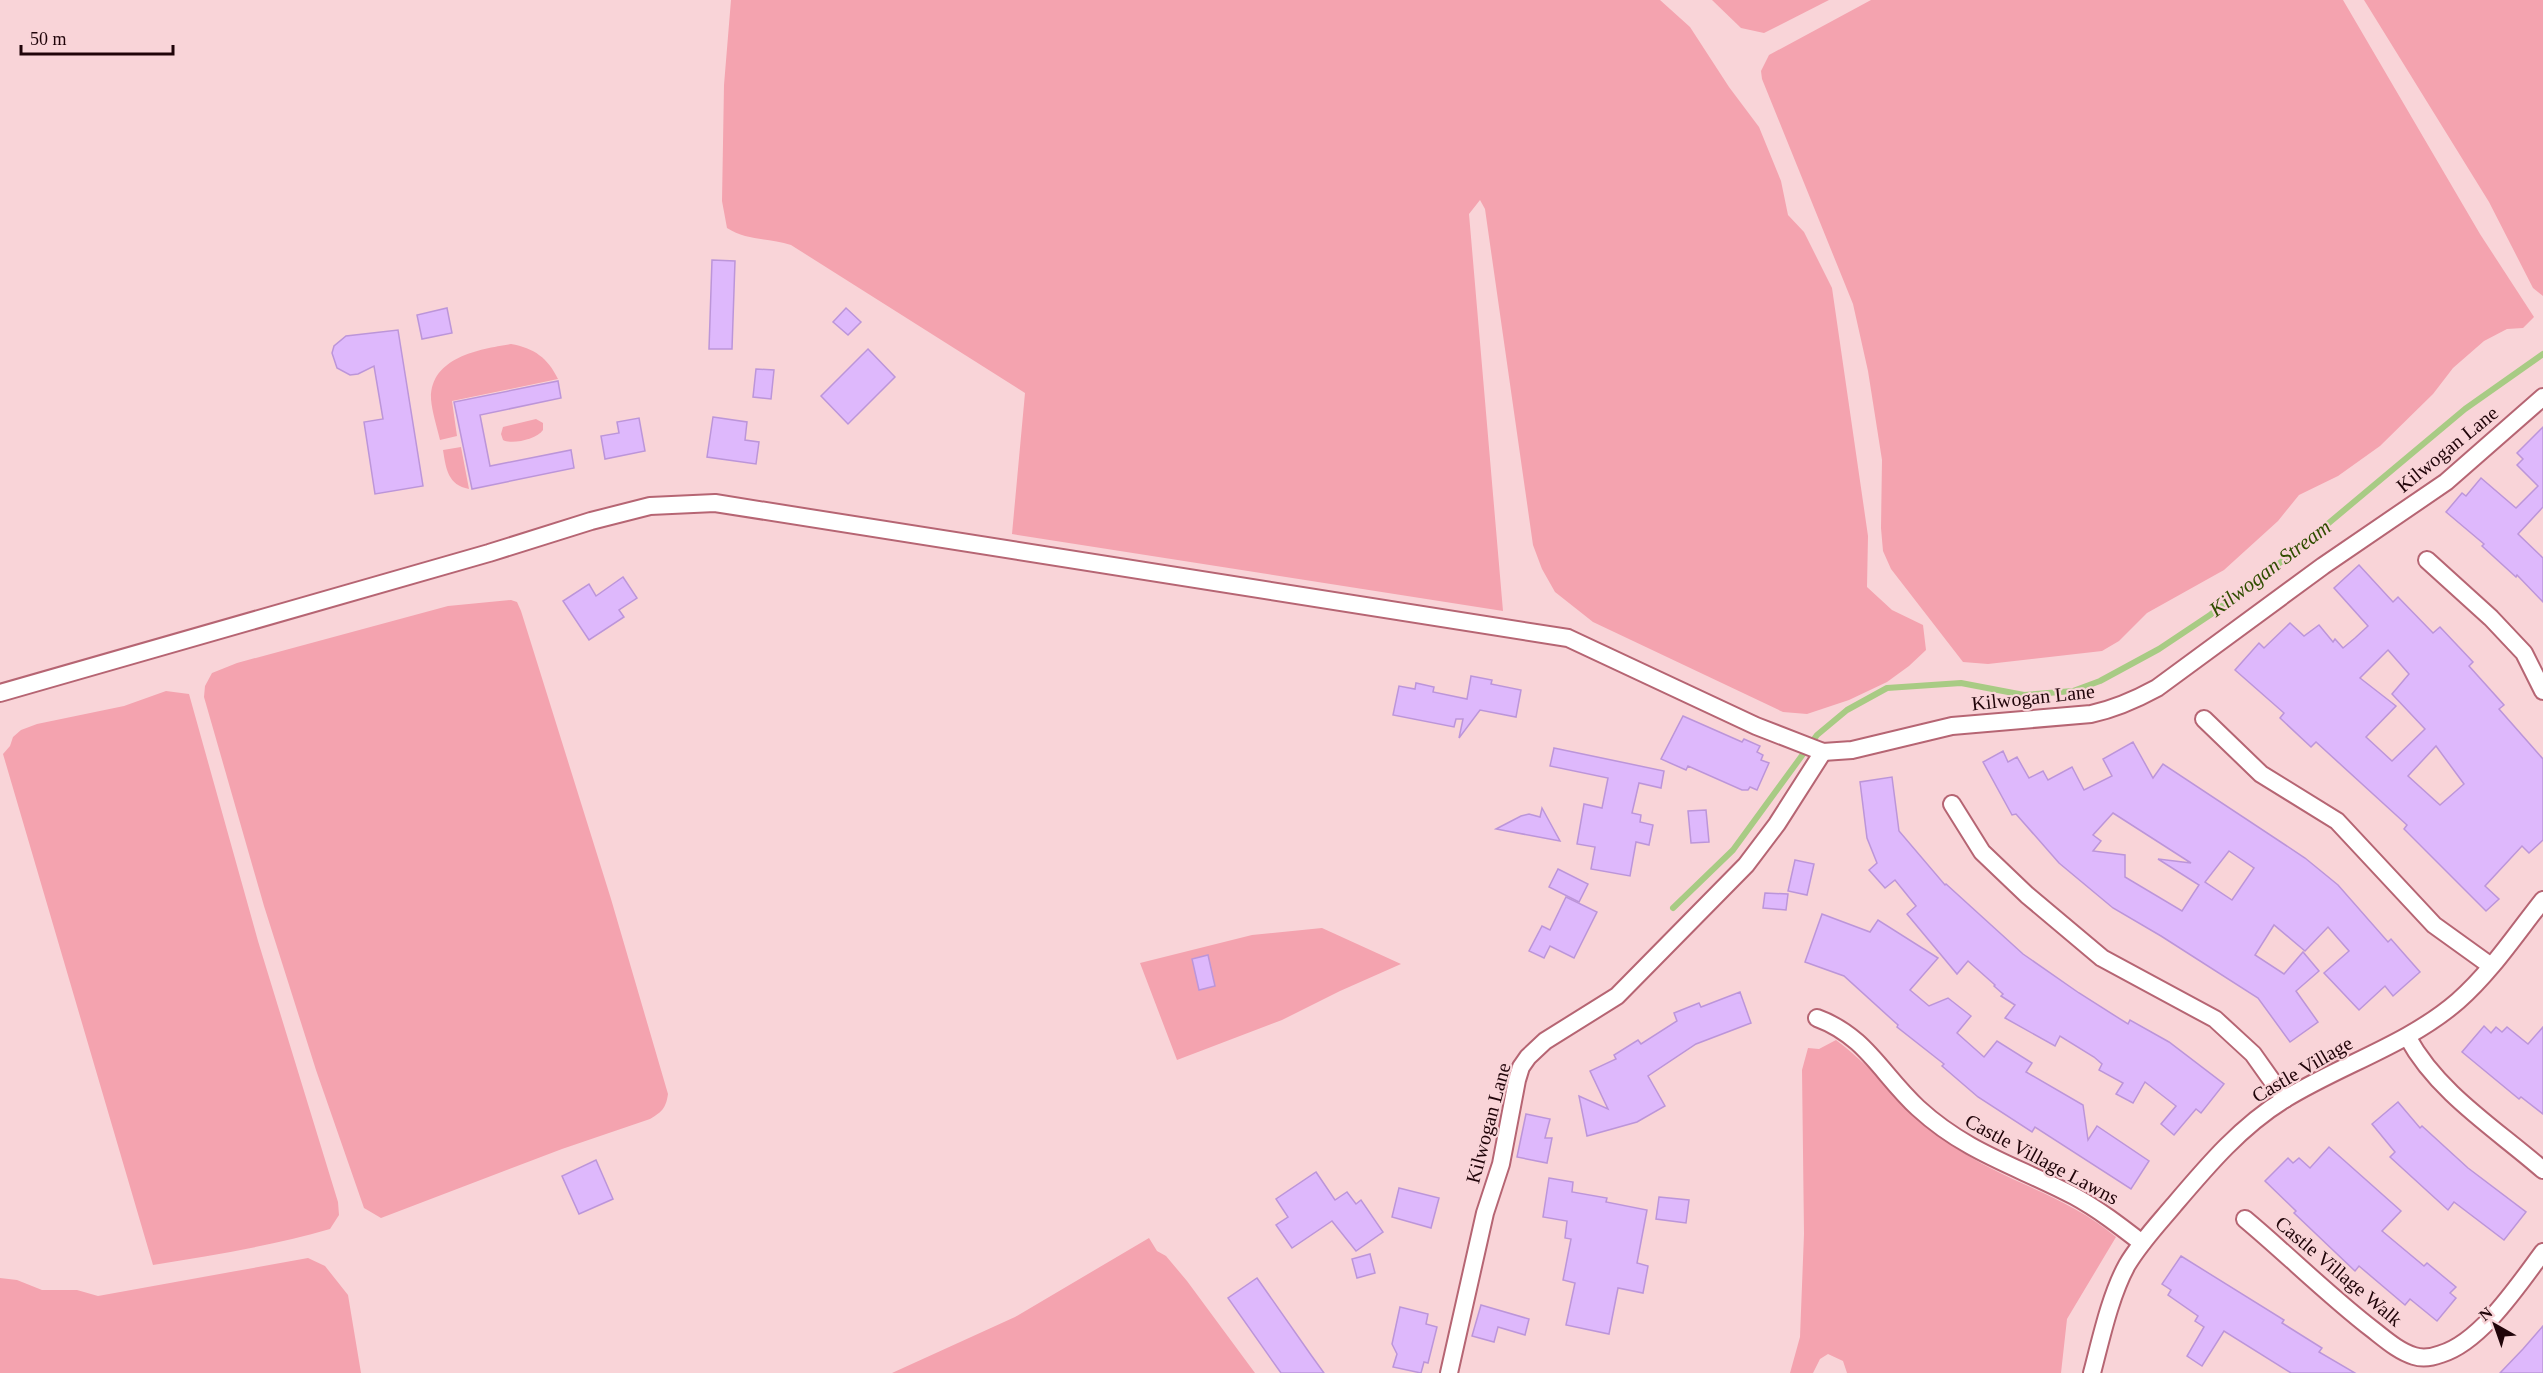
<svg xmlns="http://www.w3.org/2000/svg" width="2543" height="1373" viewBox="0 0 2543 1373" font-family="Georgia,serif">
<rect width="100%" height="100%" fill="#f9d4d8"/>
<g fill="#f4a3af">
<path d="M731,0H1660L1690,27L1729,87L1759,127L1781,181L1788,215L1804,232L1832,288L1868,536L1867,587L1892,610L1923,625L1926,650L1909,666L1887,682L1849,700L1807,714L1783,712L1593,622L1555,592L1542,569L1533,545L1485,209L1480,200L1469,214L1503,611L1012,534L1025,393L791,245C770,238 747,241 727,228L722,201L724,85Z"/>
<path d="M1712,0H1829L1764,33L1741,28Z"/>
<path d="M1871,0H2343L2480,234L2534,317L2523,328L2507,329L2484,341L2453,368L2433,394L2380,446L2338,476L2299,495L2278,521L2224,570L2147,613L2119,641L2102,651L1988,664L1963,662L1891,569L1883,551L1881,528L1882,460L1868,371L1853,304L1762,79L1761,71L1769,55Z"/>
<path d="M2364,0H2543V296L2533,288L2489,202Z"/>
<path d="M511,344C534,348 548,358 558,379L452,401L457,436L440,440C437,427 432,412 431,399C430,357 480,349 511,344Z"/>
<path d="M536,419L543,423V430C537,439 512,445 503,440L501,434L503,427Z"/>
<path d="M461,447L469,489C448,485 446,469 443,450Z"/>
<path d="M511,600L517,602L521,611L611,899L668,1094C666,1108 662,1112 650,1119L562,1149L381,1218L364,1208L316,1070L264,906L204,697L205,686L212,673L237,663L448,606Z"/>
<path d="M166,691L189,694L258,941L338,1202L339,1215L330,1229C272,1246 213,1255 153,1265L3,754L10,746L13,737L21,730L37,724L124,706Z"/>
<path d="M1322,928L1401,964L1340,991L1282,1020L1177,1060L1140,963L1252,935Z"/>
<path d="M1836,1040C1878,1071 1909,1115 1952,1145C2003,1182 2066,1194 2116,1237L2067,1319L2061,1373H1847L1843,1361L1828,1354L1820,1359L1813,1373H1790L1800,1337L1804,1234L1802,1070L1808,1048L1819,1049Z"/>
<path d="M1149,1238L1157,1251L1166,1256L1187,1281L1255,1373H892L1015,1317Z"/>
<path d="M308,1258L325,1266L348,1295L361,1373H0V1278L17,1280L42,1290H77L98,1296Z"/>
</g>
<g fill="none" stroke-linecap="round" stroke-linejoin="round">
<path stroke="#a8cb84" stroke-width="6" d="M1673,908L1733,850L1817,735L1847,710L1887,688L1961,683L2024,695L2073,691L2100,681L2159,649L2210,615L2293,553L2465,409L2543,354"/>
</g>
<g fill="#deb8fc" stroke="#bc95d9" stroke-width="1.5" fill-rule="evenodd">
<path d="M712,260L735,261L732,349H709Z"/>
<path d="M447,308L452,333L422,339L417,315Z"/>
<path d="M846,308L861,322L848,335L833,322Z"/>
<path d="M398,330L423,486L375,494L364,422L383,419L374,366L358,374L350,375L337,368L332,353L334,346L346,336Z"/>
<path d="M868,349L895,377L848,424L821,396Z"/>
<path d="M756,369L774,370L771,399L753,397Z"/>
<path d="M558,381L561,398L480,415L490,466L571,450L574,468L472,489L454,402Z"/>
<path d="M713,417L747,422L745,440L759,442L756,464L707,457Z"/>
<path d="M639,418L645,451L605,459L601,436L619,433L617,422Z"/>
<path d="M2543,427V507L2518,534L2543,558V602L2517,575L2516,577L2482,546L2484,544L2446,512L2462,493L2466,496L2481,478L2516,508L2538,486L2517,465L2523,459L2517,453Z"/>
<path d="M2359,565L2393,602L2398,597L2433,633L2440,627L2473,662L2469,666L2504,705L2499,709L2543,759V840L2529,853L2522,846L2485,886L2499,899L2486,911L2404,829L2407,825L2316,742L2311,747L2280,718L2284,713L2235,670L2259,643L2264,648L2290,623L2304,636L2319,625L2333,642L2335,639L2343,648L2355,638L2368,626L2334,588ZM2388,650L2409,674L2392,694L2425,729L2392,761L2366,737L2396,706L2360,678ZM2436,746L2464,784L2440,805L2408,776Z"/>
<path d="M623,577L637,598L619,610L624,617L589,640L563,601L589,584L596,596Z"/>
<path d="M1471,676L1492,680L1491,684L1521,690L1516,717L1480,710L1459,738L1463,719H1456L1454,727L1393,715L1399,686L1415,689L1416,683L1434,687L1433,692L1467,699Z"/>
<path d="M1683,716L1742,742L1744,739L1760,746L1757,752L1763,755L1761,760L1769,763L1757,790L1750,787L1748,790H1742L1688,766L1686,770L1661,759Z"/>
<path d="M2133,742L2153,778L2163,764L2305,858L2338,885L2388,942L2391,939L2420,972L2393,996L2385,986L2359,1010L2324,973L2349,951L2328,927L2305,951L2274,925L2255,955L2284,974L2303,952L2319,971L2296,991L2318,1022L2290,1042L2258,998L2161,936L2113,908L2059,863L2016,814L2012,815L1983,762L2003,751L2008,762L2017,757L2029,778L2043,771L2048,780L2072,767L2084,790L2112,776L2103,759ZM2113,813L2191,863L2158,859L2199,885L2182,911L2125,877V855L2093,851L2101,841L2093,835ZM2229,851L2254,868L2232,900L2205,882Z"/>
<path d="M1554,748L1664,771L1661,788L1639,783L1632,813L1641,815L1640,822L1653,825L1649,845L1636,842L1630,876L1591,869L1595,847L1577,844L1584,804L1602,808L1608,778L1550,766Z"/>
<path d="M1892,777L1899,831L1945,885L1946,884L2023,954L2079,993L2128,1024L2130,1020L2169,1042L2224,1084L2201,1113L2196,1109L2174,1135L2161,1124L2176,1106L2145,1082L2133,1103L2116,1094L2123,1083L2099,1070L2102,1064L2094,1057L2060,1036L2055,1046L2005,1018L2015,1005L2001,996L2003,994L1994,986L1995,985L1968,961L1957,974L1907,914L1916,906L1895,880L1885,888L1869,870L1877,863L1867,838L1860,782Z"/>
<path d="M1542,808L1560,841L1496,829L1521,816L1529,814L1540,817Z"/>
<path d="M1706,810L1709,842L1691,843L1688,811Z"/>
<path d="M1795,860L1814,864L1807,895L1788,891Z"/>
<path d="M1558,869L1588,884L1579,902L1549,887Z"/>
<path d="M1765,893L1788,894L1786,910L1763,908Z"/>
<path d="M1566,897L1597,912L1574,958L1550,946L1544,958L1529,951L1542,926L1550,930Z"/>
<path d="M1822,914L1870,932L1878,920L1938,958L1910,990L1929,1006L1948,998L1971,1016L1957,1033L1984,1057L1997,1041L2032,1063L2026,1072L2083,1105L2088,1140L2097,1126L2149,1161L2131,1189L2035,1127L2032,1132L1978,1097L1942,1066L1944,1064L1897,1027L1898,1025L1844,976L1805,962Z"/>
<path d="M1208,955L1215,986L1199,990L1192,959Z"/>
<path d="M1740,992L1751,1023L1696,1044L1648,1076L1665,1106L1637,1122L1587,1136L1579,1096L1608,1109L1590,1071L1616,1059L1614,1055L1638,1040L1641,1044L1677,1021L1674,1013L1699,1003L1701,1007Z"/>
<path d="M2484,1026L2491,1033L2496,1027L2502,1032L2507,1027L2528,1044L2543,1027V1114L2521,1097L2519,1099L2462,1052Z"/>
<path d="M2398,1102L2420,1128L2422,1126L2468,1168L2526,1212L2504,1240L2454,1202L2448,1210L2390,1157L2395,1152L2372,1124Z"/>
<path d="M1526,1114L1550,1119L1545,1138H1552L1547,1163L1517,1157Z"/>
<path d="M2329,1147L2401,1211L2382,1231L2424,1266L2427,1263L2456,1287L2450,1293L2456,1298L2437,1321L2410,1299L2405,1305L2359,1266L2355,1271L2294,1213L2296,1211L2265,1181L2288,1158L2293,1163L2299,1158L2310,1168Z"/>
<path d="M596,1160L613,1199L579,1214L562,1176Z"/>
<path d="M1316,1172L1335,1200L1347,1192L1356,1204L1361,1200L1383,1232L1356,1251L1332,1221L1292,1248L1276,1225L1288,1217L1276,1199Z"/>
<path d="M1549,1178L1573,1182L1572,1192L1607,1198L1606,1202L1647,1210L1637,1263L1648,1266L1643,1293L1618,1288L1609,1334L1566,1325L1575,1283L1563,1280L1571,1239L1565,1238L1567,1221L1543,1217Z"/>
<path d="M1399,1188L1439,1198L1431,1228L1392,1217Z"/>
<path d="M1659,1197L1689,1200L1686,1223L1656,1219Z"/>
<path d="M1370,1254L1375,1273L1357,1278L1352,1259Z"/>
<path d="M2181,1256L2284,1320L2282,1323L2322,1348L2319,1352L2355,1373H2291L2224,1331L2202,1366L2187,1356L2204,1327L2195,1321L2198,1316L2168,1295L2171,1290L2162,1284Z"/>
<path d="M1257,1278L1311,1355L1324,1373H1281L1228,1298Z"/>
<path d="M1481,1305L1529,1319L1525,1335L1498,1327L1494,1342L1472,1336Z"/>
<path d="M1400,1307L1428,1314L1426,1324L1437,1327L1428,1363L1424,1362L1421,1373L1393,1367L1397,1354L1392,1344Z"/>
<path d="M2543,1326V1373H2500L2523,1349Z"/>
</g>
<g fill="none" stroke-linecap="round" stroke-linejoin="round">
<g stroke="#b66573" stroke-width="20">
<g id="minor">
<path d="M2427,560L2491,618L2524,653L2543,691"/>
<path d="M0,693L489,553L591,521L650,506L715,503L1568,638L1756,726L1823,752L1852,750L1952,726L2091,714C2114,709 2135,700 2157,688L2323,566L2446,482L2543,397"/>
<path d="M2204,719L2261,774L2337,821L2434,925L2491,966"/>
<path d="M1952,804L1982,852L2027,895L2102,958L2215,1019L2253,1054L2285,1099"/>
<path d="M1817,1018C1866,1036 1882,1075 1918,1108C1967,1153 2017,1166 2074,1196C2098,1209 2120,1226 2142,1243"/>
<path d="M2408,1038C2438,1093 2496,1129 2543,1170"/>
<path d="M2245,1219C2288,1255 2328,1295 2372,1329C2385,1339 2398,1351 2414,1356C2423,1359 2433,1357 2441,1354C2481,1342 2519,1284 2543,1252"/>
<path d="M1449,1373L1485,1213L1501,1164L1517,1080L1521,1067L1528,1057L1545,1041L1617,996L1746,865L1777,824L1823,752"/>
<path d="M2092,1373C2101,1339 2110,1296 2127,1265C2140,1243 2158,1224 2174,1205C2208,1165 2241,1126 2285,1099C2342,1064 2407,1045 2458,1001C2491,972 2516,934 2543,900"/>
</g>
</g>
<use href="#minor" stroke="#fff" stroke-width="16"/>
</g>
<g text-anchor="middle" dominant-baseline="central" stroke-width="4.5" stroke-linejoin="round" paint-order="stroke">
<g font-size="20" fill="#200409" stroke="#f9d4d8">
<text transform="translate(2447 449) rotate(-39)">Kilwogan Lane</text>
<text transform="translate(2033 697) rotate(-6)">Kilwogan Lane</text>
<text transform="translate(2302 1069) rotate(-30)">Castle Village</text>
<text transform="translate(1488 1123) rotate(-75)">Kilwogan Lane</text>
<text transform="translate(2042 1159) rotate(28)">Castle Village Lawns</text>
<text transform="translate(2339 1271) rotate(40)">Castle Village Walk</text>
</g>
<g font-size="21" font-style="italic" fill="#304d00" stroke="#f9d4d8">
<text transform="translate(2270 568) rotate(-37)">Kilwogan Stream</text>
</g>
</g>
<g transform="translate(2495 1325) rotate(320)" stroke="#f9d4d8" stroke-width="4.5" paint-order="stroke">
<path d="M0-4.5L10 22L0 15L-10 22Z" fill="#200409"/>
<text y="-9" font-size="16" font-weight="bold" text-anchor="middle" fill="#200409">N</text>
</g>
<path d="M21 45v9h152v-9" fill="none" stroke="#200409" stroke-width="3"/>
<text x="30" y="45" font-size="18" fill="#200409" stroke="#f9d4d8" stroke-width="4.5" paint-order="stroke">50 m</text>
</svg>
